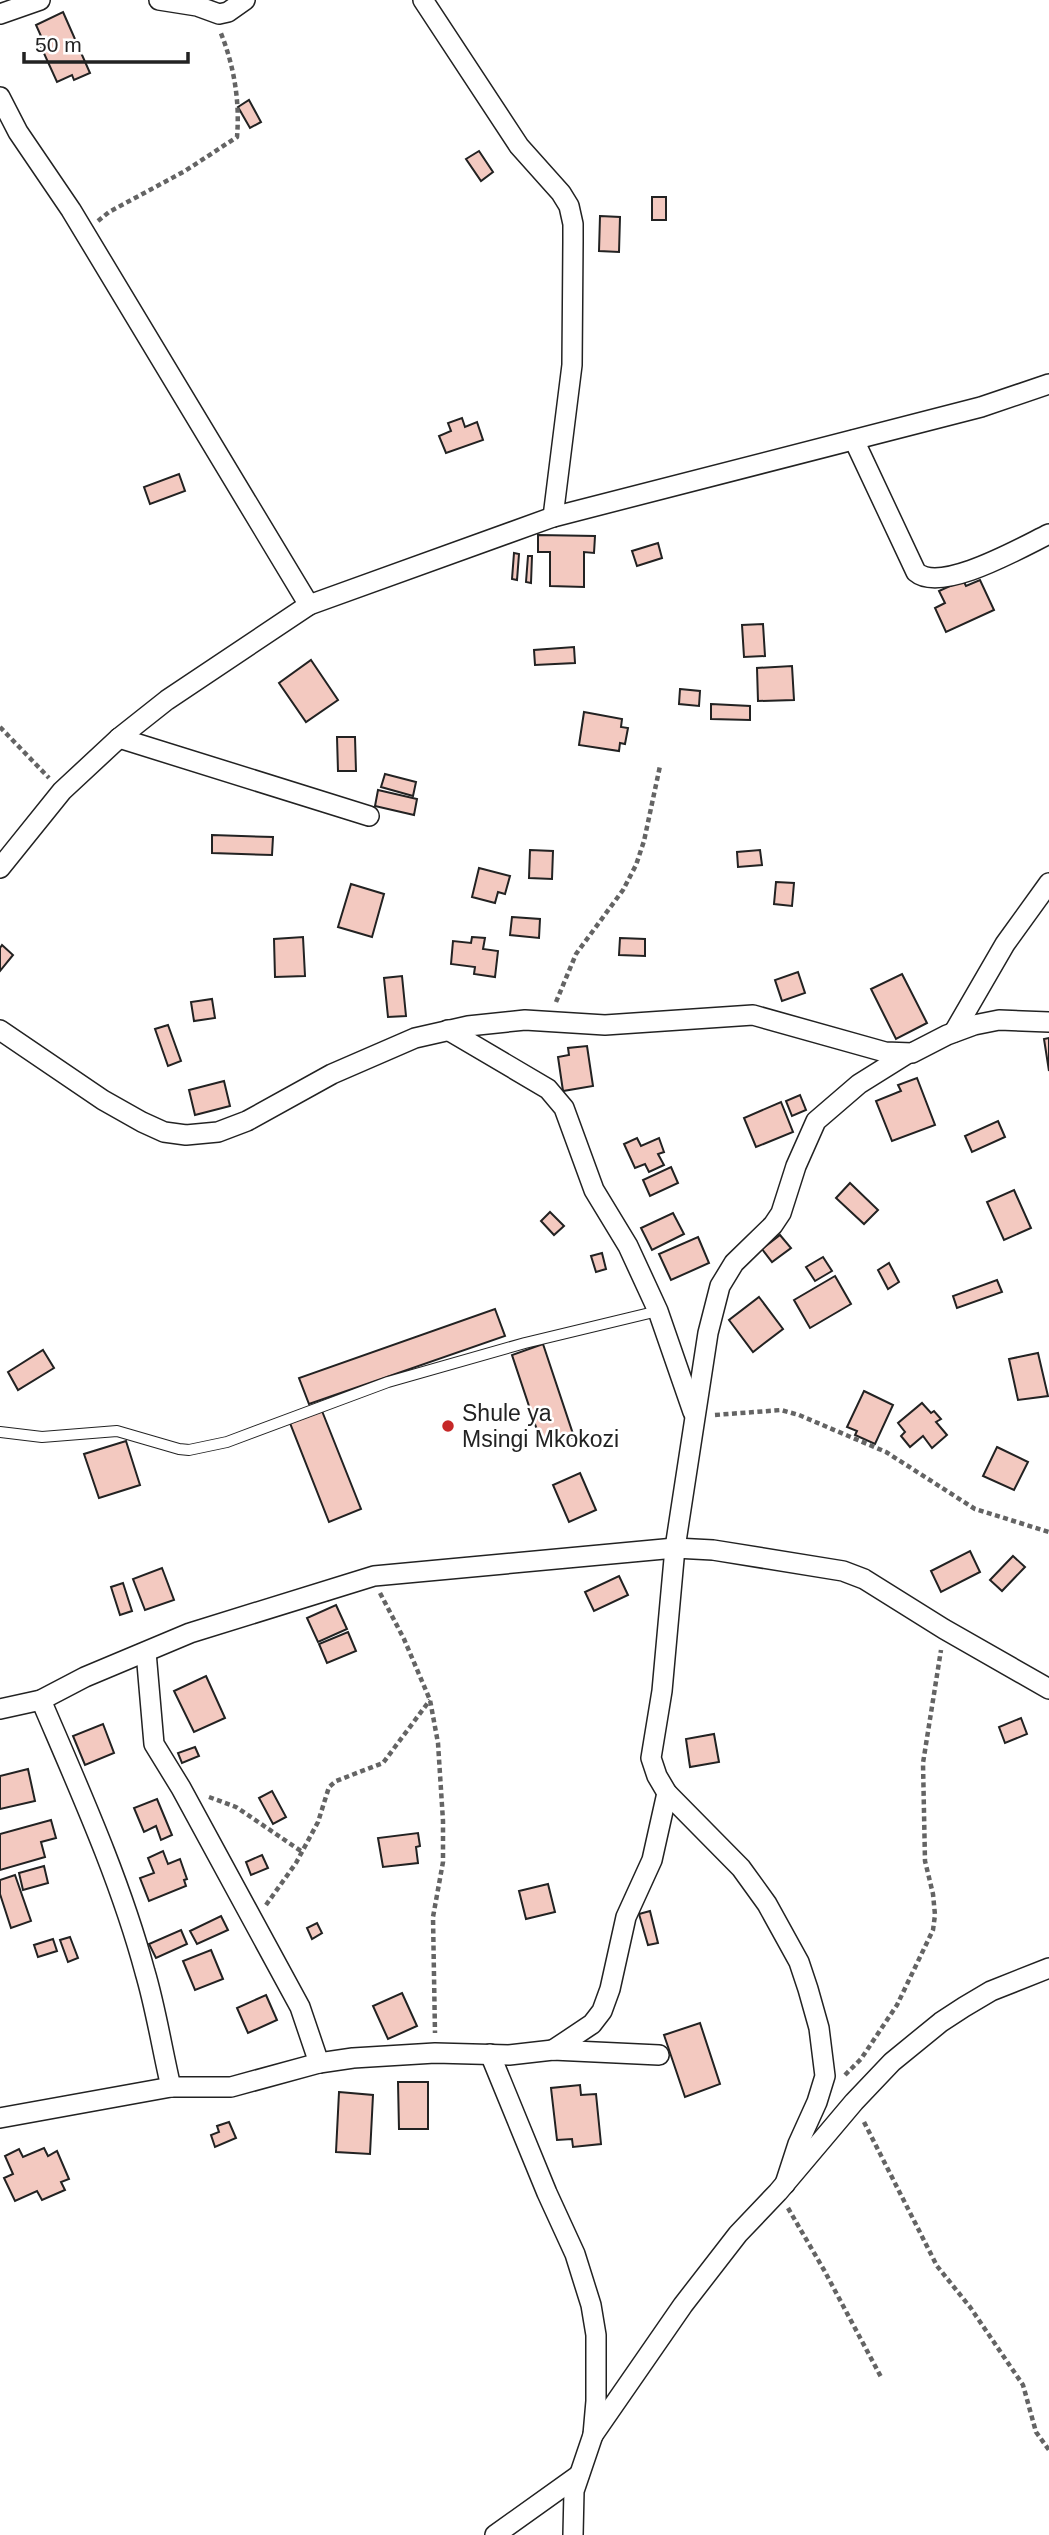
<svg xmlns="http://www.w3.org/2000/svg" width="1049" height="2535" viewBox="0 0 1049 2535" font-family="Helvetica,sans-serif">
<rect width="100%" height="100%" fill="#fff"/>
<g fill="#f3c9c0" stroke="#222" stroke-width="2">
<path d="M63,12L90,73L74,80L72,75L57,82L37,38L41,36L36,25Z"/>
<path d="M249,100L261,122L250,128L238,107Z"/>
<path d="M479,151L493,172L481,181L466,159Z"/>
<rect x="652" y="197" width="14" height="23"/>
<path d="M600,216L620,217L619,252L599,251Z"/>
<path d="M462,418L465,427L477,422L483,440L446,453L439,436L451,431L448,423Z"/>
<path d="M179,474L185,491L150,504L144,487Z"/>
<path d="M538,535L595,536L594,553L584,552V587L550,586V552H538Z"/>
<path d="M658,543L662,558L637,566L632,551Z"/>
<path d="M514,553L519,554L517,580L512,579Z"/>
<path d="M528,556H532L531,583L526,582Z"/>
<path d="M963,580L966,586L980,580L994,610L946,632L935,608L945,603L939,591Z"/>
<path d="M763,624L765,656L744,657L742,625Z"/>
<path d="M574,647L575,663L535,665L534,650Z"/>
<path d="M311,660L338,700L306,722L279,683Z"/>
<path d="M792,666L794,700L758,701L757,668Z"/>
<path d="M680,689L700,691L699,706L679,704Z"/>
<path d="M711,704L750,706V720L711,719Z"/>
<path d="M584,712L622,719L621,727L628,728L625,744L620,743L619,751L579,745Z"/>
<path d="M337,737H355L356,771H338Z"/>
<path d="M385,774L416,782L413,796L381,787Z"/>
<path d="M378,790L417,799L414,815L375,806Z"/>
<path d="M212,835L273,837L272,855L212,853Z"/>
<path d="M530,850L553,851L552,879L529,878Z"/>
<path d="M760,850L762,865L738,867L737,852Z"/>
<path d="M479,868L510,876L505,894L498,892L495,903L472,897Z"/>
<path d="M776,882L794,883L792,906L774,904Z"/>
<path d="M351,884L384,894L372,937L338,927Z"/>
<path d="M512,917L540,919L539,938L510,935Z"/>
<path d="M303,937L305,976L275,977L274,939Z"/>
<path d="M472,937L485,938L483,949L498,951L495,977L474,974L475,967L451,964L453,941L471,943Z"/>
<path d="M620,938L645,939V956L619,955Z"/>
<path d="M2,945L13,955L0,971V948Z"/>
<path d="M798,972L805,993L782,1001L775,980Z"/>
<path d="M902,974L927,1023L896,1039L871,989Z"/>
<path d="M402,976L406,1016L388,1017L384,978Z"/>
<path d="M212,999L215,1018L194,1021L191,1002Z"/>
<path d="M168,1025L181,1061L168,1066L155,1029Z"/>
<path d="M1049,1038V1071L1044,1039Z"/>
<path d="M587,1046L593,1086L563,1091L558,1057L569,1055L568,1048Z"/>
<path d="M917,1078L935,1125L892,1141L876,1101L901,1091L898,1085Z"/>
<path d="M224,1081L230,1106L195,1115L189,1090Z"/>
<path d="M800,1095L806,1110L792,1116L786,1101Z"/>
<path d="M781,1102L793,1132L756,1147L744,1118Z"/>
<path d="M998,1121L1005,1137L972,1152L965,1136Z"/>
<path d="M637,1138L641,1146L659,1138L664,1152L658,1154L664,1165L649,1172L645,1164L635,1168L624,1144Z"/>
<path d="M671,1167L678,1183L650,1196L643,1180Z"/>
<path d="M850,1183L878,1210L864,1224L836,1198Z"/>
<path d="M1014,1190L1031,1228L1004,1240L987,1202Z"/>
<path d="M550,1212L564,1226L554,1235L541,1221Z"/>
<path d="M673,1213L684,1234L652,1250L641,1228Z"/>
<path d="M780,1235L791,1248L772,1262L762,1249Z"/>
<path d="M698,1237L709,1263L671,1280L659,1254Z"/>
<path d="M602,1253L606,1269L596,1272L591,1256Z"/>
<path d="M823,1257L832,1271L815,1281L806,1267Z"/>
<path d="M889,1263L899,1282L888,1289L878,1270Z"/>
<path d="M835,1276L851,1304L810,1328L794,1300Z"/>
<path d="M997,1280L1002,1292L957,1308L953,1296Z"/>
<path d="M759,1297L783,1329L753,1352L729,1320Z"/>
<path d="M495,1309L505,1336L309,1404L299,1378Z"/>
<path d="M543,1344L574,1437L543,1448L512,1355Z"/>
<path d="M43,1350L54,1368L18,1390L8,1372Z"/>
<path d="M1038,1353L1048,1396L1018,1400L1009,1359Z"/>
<path d="M864,1391L893,1405L875,1444L855,1435L857,1431L847,1427Z"/>
<path d="M922,1403L931,1413L934,1411L941,1419L936,1422L947,1435L932,1448L923,1436L910,1447L901,1436L905,1432L898,1423Z"/>
<path d="M322,1411L361,1509L329,1522L290,1423Z"/>
<path d="M126,1441L140,1485L99,1498L84,1454Z"/>
<path d="M997,1447L1028,1462L1014,1490L983,1476Z"/>
<path d="M580,1473L596,1510L569,1522L553,1485Z"/>
<path d="M970,1551L980,1572L941,1592L931,1571Z"/>
<path d="M1013,1556L1025,1567L1002,1591L990,1580Z"/>
<path d="M162,1568L174,1600L145,1610L133,1579Z"/>
<path d="M619,1576L628,1595L594,1611L585,1592Z"/>
<path d="M123,1583L132,1611L120,1615L111,1587Z"/>
<path d="M336,1605L347,1629L318,1642L307,1618Z"/>
<path d="M348,1632L356,1651L327,1663L319,1644Z"/>
<path d="M206,1676L225,1718L194,1732L174,1691Z"/>
<path d="M1021,1718L1027,1734L1005,1743L999,1727Z"/>
<path d="M103,1724L114,1753L85,1765L73,1736Z"/>
<path d="M714,1734L719,1762L690,1767L686,1739Z"/>
<path d="M195,1747L199,1756L182,1763L178,1753Z"/>
<path d="M28,1769L35,1801L0,1809V1776Z"/>
<path d="M272,1791L286,1817L273,1824L259,1798Z"/>
<path d="M157,1799L172,1835L161,1840L156,1826L144,1832L134,1808Z"/>
<path d="M51,1820L56,1838L41,1842L45,1857L0,1870V1834Z"/>
<path d="M418,1833L420,1846L416,1847L418,1863L383,1867L378,1838Z"/>
<path d="M163,1851L168,1864L180,1859L187,1879L184,1880L186,1886L149,1901L140,1878L154,1873L148,1858Z"/>
<path d="M262,1855L268,1868L251,1875L246,1862Z"/>
<path d="M44,1866L48,1883L23,1890L19,1873Z"/>
<path d="M15,1875L31,1921L11,1928L0,1894V1880Z"/>
<path d="M548,1884L555,1912L526,1919L519,1891Z"/>
<path d="M650,1911L658,1943L648,1945L639,1914Z"/>
<path d="M221,1916L228,1930L197,1944L190,1931Z"/>
<path d="M317,1923L322,1933L312,1939L307,1928Z"/>
<path d="M181,1930L187,1944L156,1958L149,1944Z"/>
<path d="M70,1937L78,1958L68,1962L60,1940Z"/>
<path d="M53,1939L57,1951L38,1957L34,1945Z"/>
<path d="M211,1950L223,1979L195,1990L183,1961Z"/>
<path d="M402,1993L417,2026L388,2039L373,2006Z"/>
<path d="M266,1995L277,2020L248,2033L237,2008Z"/>
<path d="M700,2023L720,2084L685,2097L664,2035Z"/>
<path d="M398,2082H428V2129H399Z"/>
<path d="M580,2085L581,2095L596,2094L601,2144L573,2147L572,2139L557,2140L551,2088Z"/>
<path d="M339,2092L373,2095L370,2154L336,2152Z"/>
<path d="M229,2122L236,2138L215,2147L211,2135L219,2132L217,2126Z"/>
<path d="M44,2148L48,2156L57,2151L69,2179L61,2182L65,2190L42,2200L37,2191L15,2201L4,2178L13,2174L5,2156L19,2149L23,2157Z"/>
</g>
<g fill="none" stroke-linecap="round" stroke-linejoin="round">
<g stroke="#222" stroke-width="12">
<path id="service" d="M0,1432L42,1437L117,1431L179,1449L189,1450L227,1442L388,1382L525,1343L658,1311"/>
</g>
<g stroke="#222" stroke-width="22">
<g id="minor">
<path d="M159,0L197,6L219,14L228,12L245,0"/>
<path d="M423,0L519,146L561,193L569,206L573,224V242L572,365L553,517"/>
<path d="M0,14L40,0"/>
<path d="M0,97L18,132L71,210L309,605"/>
<path d="M854,440L916,572C941,594 1022,547 1049,534"/>
<path d="M119,738L369,816"/>
<path d="M0,868L62,791L119,738L167,700L309,605L553,517L981,407L1049,384"/>
<path d="M0,1030L103,1100L142,1122L164,1132L186,1135L218,1132L247,1121L332,1074L415,1038L468,1026L525,1020L605,1025L753,1015L885,1052L912,1053L947,1035L974,1025L999,1020L1049,1022"/>
<path d="M448,1030L548,1089L564,1108L594,1190L628,1246L658,1311L693,1412"/>
<path d="M954,1032L1005,944L1049,883"/>
<path d="M146,1652L154,1744L181,1788L300,2007L319,2063"/>
<path d="M41,1700C79,1789 120,1879 145,1972C156,2009 162,2049 171,2087"/>
<path d="M0,1709L41,1700L85,1677L190,1633L374,1576L675,1548L713,1550L843,1571L864,1579L944,1629L1049,1689"/>
<path d="M553,2050L592,2024L602,2011L610,1989L626,1917L652,1860L667,1793"/>
<path d="M490,2054L547,2193L575,2254L591,2305L596,2335V2401L593,2435L574,2491L573,2535"/>
<path d="M0,2118L171,2087H231L319,2063L353,2058L435,2053L509,2055L553,2050L659,2055"/>
<path d="M785,2184L798,2144L817,2102L825,2076L819,2028L808,1989L799,1962L767,1904L741,1868L667,1793L657,1776L651,1758L662,1691L675,1548L708,1333L720,1286L734,1263L773,1225L781,1213L796,1166L816,1121L859,1084L907,1054"/>
<path d="M593,2435L683,2305L738,2234L778,2192L854,2102L892,2062L941,2022L964,2007L991,1991L1049,1968"/>
<path d="M495,2535L579,2475"/>
</g>
</g>
<g stroke="#646464" stroke-width="4.5" stroke-dasharray="5 3.5" stroke-linecap="butt">
<path d="M98,221L109,212L185,171L237,137C240,101 234,65 220,31"/>
<path d="M0,727L49,778"/>
<path d="M556,1002L576,954L623,890L636,865L644,841L660,766"/>
<path d="M715,1415L781,1410L799,1415L886,1452L975,1509L1049,1532"/>
<path d="M380,1593L404,1639L430,1700L438,1743L443,1821V1862L433,1917L435,2033"/>
<path d="M209,1797L236,1807L301,1851"/>
<path d="M266,1905L296,1863L318,1822L329,1787L336,1781L383,1763L430,1700"/>
<path d="M845,2075L861,2059L897,2005L933,1930L935,1915L933,1894L925,1861L923,1763L941,1650"/>
<path d="M864,2122L937,2266L970,2307L1023,2385L1036,2432L1049,2450"/>
<path d="M788,2208L824,2270L881,2377"/>
</g>
<use href="#service" stroke="#fff" stroke-width="10"/>
<use href="#minor" stroke="#fff" stroke-width="19"/>
</g>
<circle fill="#c62828" stroke="#fff" stroke-width="2.5" cx="448" cy="1426" r="7"/>
<g text-anchor="middle" dominant-baseline="central" stroke-width="5" stroke-linejoin="round" paint-order="stroke">
<g font-size="23" fill="#222" stroke="#fff" text-anchor="start">
<text x="462" y="1413">Shule ya<tspan x="462" dy="26">Msingi Mkokozi</tspan></text>
</g>
</g>
<path d="M24 52v10h164v-10" fill="none" stroke="#222222" stroke-width="3.5"/>
<text x="35" y="52" font-size="21" fill="#222222" stroke="#ffffff" stroke-width="5" paint-order="stroke">50 m</text>
</svg>
